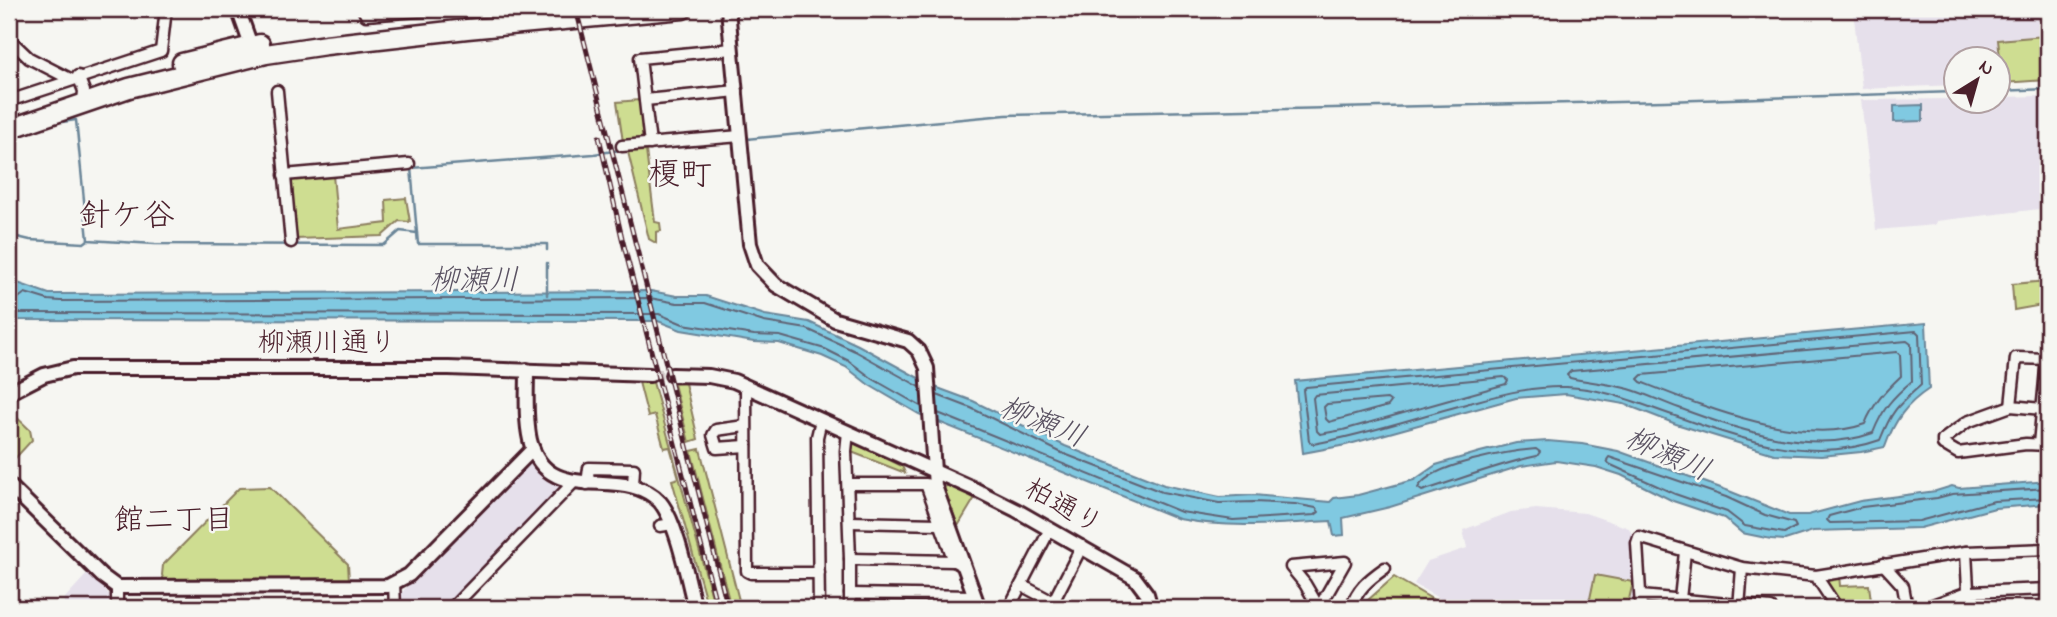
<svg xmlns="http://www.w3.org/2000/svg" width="2057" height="617" viewBox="0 0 2057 617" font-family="'Indie Flower','Klee One',sans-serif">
<rect width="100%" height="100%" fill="#f6f6f2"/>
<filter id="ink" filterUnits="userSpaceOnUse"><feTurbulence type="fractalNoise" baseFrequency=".0143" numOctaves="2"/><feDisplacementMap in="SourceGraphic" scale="14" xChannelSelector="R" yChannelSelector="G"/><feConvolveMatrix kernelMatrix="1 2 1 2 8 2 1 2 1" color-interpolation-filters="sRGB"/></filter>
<g filter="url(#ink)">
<g fill="#e6e0eb">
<path d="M1853,9H2044L2048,81L1998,84L1997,60H1955V85L1862,89Z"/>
<path d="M2048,96V208L1936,221L1935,225L1876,230L1861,100L1955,99V102H1997L1998,97Z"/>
<path d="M527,465H536L549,478L564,486L565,489L448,608H401V593Z"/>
<path d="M1536,509L1585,513L1629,528L1634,538L1638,608H1452L1447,603L1414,584L1428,561L1467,548L1463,530L1511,512Z"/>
<path d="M88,573L112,597V608H64V599Z"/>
</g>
<g fill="#cedd91" stroke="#8c7e5e" stroke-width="2">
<path d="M2045,36L2048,66L2047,80L2003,83L1998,40Z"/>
<path d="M639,100L645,139L623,142L617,102Z"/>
<path d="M646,151L655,222L660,223L661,231L656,232V243L649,239L628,152Z"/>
<path d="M333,175L338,229L387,223L386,200L406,198L410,222L399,221L382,236L295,239L289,178Z"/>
<path d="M2048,281V304L2014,310L2012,284Z"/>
<path d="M639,382H653L715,608H708L672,480L679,478L670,447L664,448L655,415L648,417Z"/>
<path d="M685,383L698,439L689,442L674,384Z"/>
<path d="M9,410L30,430L32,440L9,465Z"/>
<path d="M852,442L902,466L905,473L849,451V445Z"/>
<path d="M700,449L741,608H731L691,451Z"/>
<path d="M948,484L976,496L958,526L944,488Z"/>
<path d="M270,487L348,564L349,580H164L162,575L163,565L239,488Z"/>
<path d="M1839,574L1840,586L1869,585L1872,608H1842L1821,580Z"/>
<path d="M1595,575L1633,582L1627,608H1588Z"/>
<path d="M1394,577L1444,606L1443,608H1359Z"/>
</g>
<g fill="#80c9e1" stroke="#6a8598" stroke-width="2">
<path d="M1923,105V121L1894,122V106Z"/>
<path d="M9,280L49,294H59L651,291L677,296H706L765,315L809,322L858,345L935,387L973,401L1065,446L1164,485L1220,497L1254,495L1330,502L1334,498L1358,495L1414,480L1436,465L1480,452L1516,443L1548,441L1582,444L1618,451L1729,491L1789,515H1808L1860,501L1936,491L1952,486L1959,488L2048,481V504L1995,508L1920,528L1813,531L1785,540L1771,539L1742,533L1724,518L1673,501L1621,475L1596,467L1556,461L1521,466L1390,507L1343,518L1344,535L1334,536L1331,521C1278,524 1231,529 1179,519L919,414L869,385L846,367L822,356L779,343L754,342L681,330L658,321L9,320V293L16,292L9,286Z"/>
<path d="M1926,323L1929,389C1906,404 1894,421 1885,447L1861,452L1821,456L1774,454L1676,424L1624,404L1566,394L1516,398L1346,445L1303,453L1295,381Z"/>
</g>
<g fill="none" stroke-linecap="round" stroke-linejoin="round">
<g stroke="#606374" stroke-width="2">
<path d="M9,300L17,299L25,293L48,300L60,301L650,298L677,303H705L764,322L807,329L855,351L920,387"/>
<path d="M9,313L659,314L683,324L754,335L780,336L825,349L849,361L873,379L922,407"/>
<path d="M1916,331L1919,334L1921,385C1897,406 1892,410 1880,440C1814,464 1741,440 1678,417C1642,405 1605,388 1566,387C1536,386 1506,393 1477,401C1422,415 1369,434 1313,444L1309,441L1303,390L1306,387Z"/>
<path d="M1907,341L1911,344L1912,381C1892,398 1883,408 1873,433C1812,455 1737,430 1679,408C1662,402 1646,394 1629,389C1610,384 1589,382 1570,378L1567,375L1571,371Z"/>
<path d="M1897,352L1900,355L1901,376C1885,391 1873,404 1865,424C1801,447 1702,406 1641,382L1638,379L1642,375Z"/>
<path d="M1504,377L1508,380L1506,384L1343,430L1320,434L1317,431L1313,398L1315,395Z"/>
<path d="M937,395L971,408L1062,453L1162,492L1219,503L1254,502L1295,504L1316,508L1319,512L1315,515L1233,520L1181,512L938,413"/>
<path d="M1387,399L1391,402L1388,406L1329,422L1326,419L1324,407L1327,404Z"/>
<path d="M1536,449L1540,452L1537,456C1498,464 1461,479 1422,491L1418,488C1430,464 1510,451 1536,449Z"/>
<path d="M1609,457L1726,497L1765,515L1794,523L1796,527L1784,533L1745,526L1727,512L1675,494L1609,464L1607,460Z"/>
<path d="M2048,488L1952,494L1937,498L1862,507L1829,516L1827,520L1830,523L1919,521L1994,501L2048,498"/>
</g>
<g stroke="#6a8598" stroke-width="2.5">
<path d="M1997,91L2048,89"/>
<path d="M62,122L76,120L88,240L155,244L384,245L400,231L417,233L411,168L594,154L620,150"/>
<path d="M746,139L1006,115L1665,101L1955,92"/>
<path d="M417,233L418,244H547V250"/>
<path d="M9,235L30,240L84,243L88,240"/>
<path d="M547,295V263"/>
<path d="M1325,608L1334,594"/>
</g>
<path stroke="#d4cbca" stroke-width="12" stroke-dasharray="12 6" stroke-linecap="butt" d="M650,375H672"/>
<g stroke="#4a1f2b" stroke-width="15">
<g id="street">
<path d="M363,9L366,15L445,9"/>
<path d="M9,39L29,58L70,79"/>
<path d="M78,76L84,91L83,102"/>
<path d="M277,91L291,242"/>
<path d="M645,100L737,91"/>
<path d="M9,101L161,51L166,9"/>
<path d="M650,144L640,58L732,49"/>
<path d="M622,146L740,136"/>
<path d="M284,175L409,164"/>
<path d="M746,387L747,571L751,573H819"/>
<path d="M2011,406L2016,358L2048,359"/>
<path d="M2042,409L2011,406L1967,422L1943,440V444L1958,453L2026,444L2048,445"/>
<path d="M745,426L716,430L713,435L717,448L746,446"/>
<path d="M848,432L846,451L850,559V608"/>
<path d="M2039,444L2047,359"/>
<path d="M587,484L589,468L634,469L633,485"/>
<path d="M848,484H926L954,561L963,566"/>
<path d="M850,522L939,524"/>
<path d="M660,526L672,524"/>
<path d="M1966,552L1969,608"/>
<path d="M850,559L954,561"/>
<path d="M1883,564L1903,586L1907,608"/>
<path d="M1816,576L1837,608"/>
<path d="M394,583L395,608"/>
<path d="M1021,585L1053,602"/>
<path d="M117,587V608"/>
<path d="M850,594L974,596"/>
<path d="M1641,596L1771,608"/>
<path d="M1680,599L1685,552"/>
<path d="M452,608L574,482"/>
<path d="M819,608L817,437L821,420"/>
<path d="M1009,608L1050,529"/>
<path d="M1050,608L1082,546"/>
<path d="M1319,608L1345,562L1291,567L1305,584L1319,608"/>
<path d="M1351,608C1357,589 1368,580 1385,568"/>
<path d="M1641,608L1637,543L1639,537L1742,568L1816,576L1966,552L2048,549"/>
<path d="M1739,608L1742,568"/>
<path d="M1924,608L1968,592L2048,589"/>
</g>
</g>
<g stroke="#4a1f2b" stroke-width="18">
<g id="secondary">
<path d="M238,9L253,51"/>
<path d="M728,9L750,244L757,265L776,285L835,320L908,341L919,351L927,368L935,486L979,608"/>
<path d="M527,370C527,393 525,418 530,440C547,510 623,462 660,502C677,522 688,581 695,608"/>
<path d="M672,375L709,376L734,381L972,488L1016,510L1135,578L1147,594L1151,608"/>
<path d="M9,393L44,375L73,368H449L650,375"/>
<path d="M9,485L102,576L117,587L388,586L409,575L533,449"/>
</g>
</g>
<g stroke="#4a1f2b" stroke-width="23">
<g id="highway">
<path d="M182,63L260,44"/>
<path d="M9,129L129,88L266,54L326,45L467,29L683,9"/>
</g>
</g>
<use href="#street" stroke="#f6f6f2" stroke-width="10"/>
<use href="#secondary" stroke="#f6f6f2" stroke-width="12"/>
<use href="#highway" stroke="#f6f6f2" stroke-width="18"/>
<g stroke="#4a1f2b" stroke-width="5">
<g id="rail">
<path d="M576,9L728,608"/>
<path d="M599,137L622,238L714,595"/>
</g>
</g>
<use href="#rail" stroke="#f6f6f2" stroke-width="2.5" stroke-dasharray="8" stroke-linecap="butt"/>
</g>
</g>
<g text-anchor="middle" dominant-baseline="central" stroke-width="5" stroke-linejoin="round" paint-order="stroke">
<g font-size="28" fill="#4a1f2b" stroke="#f6f6f2">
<text x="327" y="344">柳瀬川通り</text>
<text transform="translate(1063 508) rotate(29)">柏通り</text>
</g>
<g font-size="30" font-style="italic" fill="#5a5262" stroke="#f6f6f2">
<text x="474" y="282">柳瀬川</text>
<text transform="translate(1042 424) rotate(22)">柳瀬川</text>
<text transform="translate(1667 456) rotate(24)">柳瀬川</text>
</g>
<g font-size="30" fill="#4a1f2b" stroke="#f6f6f2">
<text x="174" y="522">館二丁目</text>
</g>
<g font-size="32" fill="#4a1f2b" stroke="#f6f6f2">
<text x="680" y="176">榎町</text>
<text x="127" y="217">針ケ谷</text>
</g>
</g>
<rect width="2057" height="617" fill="none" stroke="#f6f6f2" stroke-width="35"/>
<rect x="18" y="18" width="2022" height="582" fill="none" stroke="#4a1f2b" stroke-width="2.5" filter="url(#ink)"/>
<g transform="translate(1977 80) rotate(37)"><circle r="33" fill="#f6f6f2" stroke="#b1a0a2" stroke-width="2"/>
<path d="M0-5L12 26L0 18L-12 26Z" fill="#4a1f2b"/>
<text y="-10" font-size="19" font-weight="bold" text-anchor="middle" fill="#4a1f2b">N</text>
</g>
</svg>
